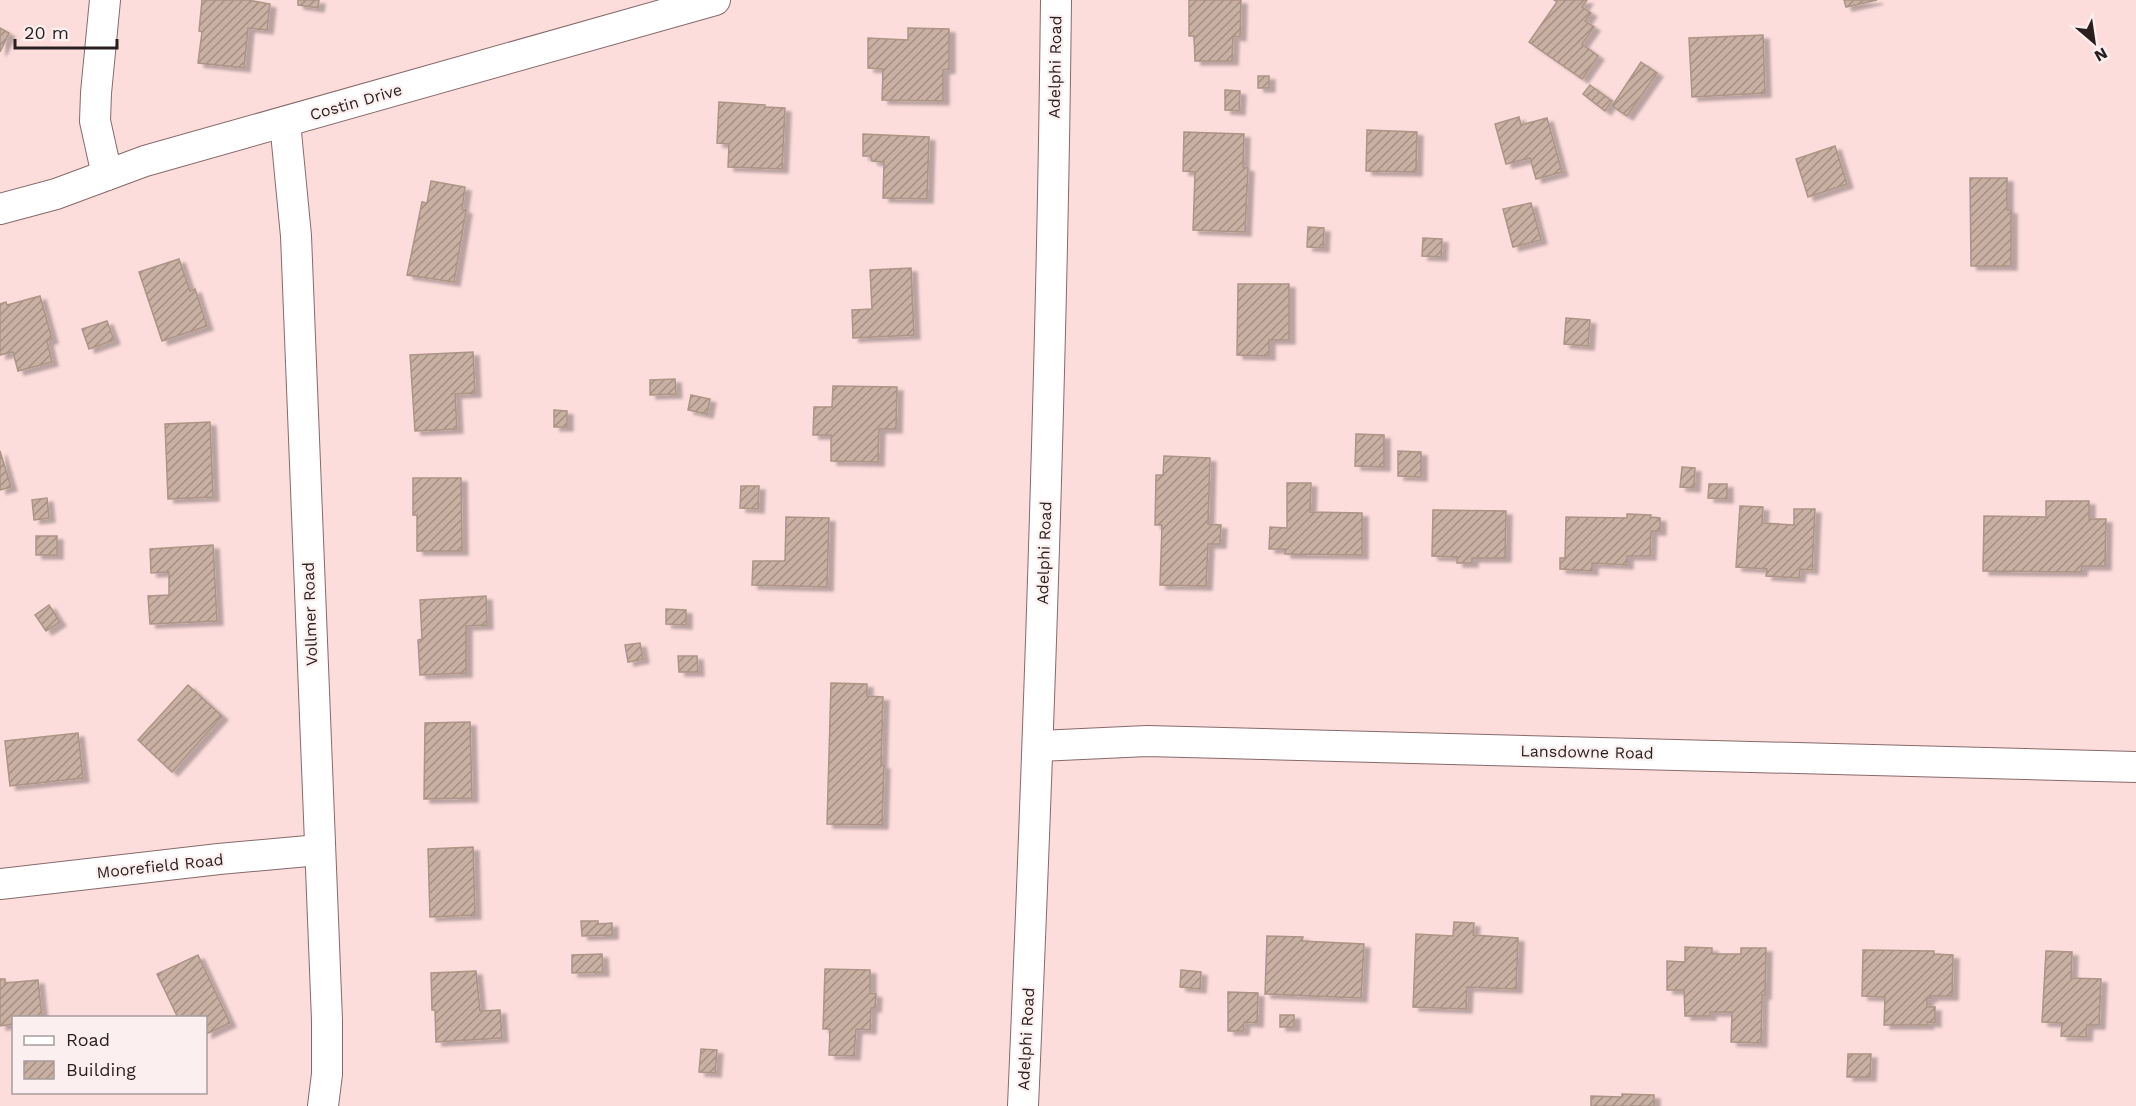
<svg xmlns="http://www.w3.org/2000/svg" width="2136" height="1106" viewBox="0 0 2136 1106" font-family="'Work Sans',sans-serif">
<defs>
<pattern id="building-hatch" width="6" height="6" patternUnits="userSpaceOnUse" patternTransform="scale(1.5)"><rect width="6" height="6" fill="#c9b0a2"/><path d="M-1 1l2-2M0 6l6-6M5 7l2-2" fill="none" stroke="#a38f83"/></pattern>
<filter id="shadow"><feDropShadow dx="6" dy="4" stdDeviation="1.5" flood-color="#0004"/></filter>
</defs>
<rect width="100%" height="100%" fill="#fddddc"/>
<g fill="url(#building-hatch)" stroke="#ac9486" stroke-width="1.5" filter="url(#shadow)">
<path d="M202,0H248L270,4L267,30L248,28L244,68L198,63L202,32L199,31Z"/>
<path d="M298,0H319L318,8L298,5Z"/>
<path d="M1189,0H1241L1240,37L1233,36L1232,61H1195L1194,36H1189Z"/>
<path d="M1554,0H1587L1582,7L1591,13L1585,21L1594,27L1582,44L1598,56L1582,79L1529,42L1557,2Z"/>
<path d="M1844,0H1877L1846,7Z"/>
<path d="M0,28L9,33L0,52Z"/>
<path d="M908,28L949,29V69L943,70V101L882,100L883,69L868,68V38L908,40Z"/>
<path d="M1763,35L1765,93L1692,97L1689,38Z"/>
<path d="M1641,62L1657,73L1627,116L1612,106Z"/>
<rect x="1258" y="76" width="11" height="12"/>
<path d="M1590,85L1612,101L1605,111L1583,94Z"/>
<path d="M1225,90L1240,91L1239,111L1225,110Z"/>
<path d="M719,102L765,105V107L785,108L782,169L728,167L729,144L717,143Z"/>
<path d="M1519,117L1521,125L1547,118L1562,172L1536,179L1530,158L1506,164L1495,124Z"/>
<path d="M1367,130L1417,132L1416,172L1366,171Z"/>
<path d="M1184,132L1244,134L1243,167L1248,168L1245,232L1193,230L1195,172L1183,171Z"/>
<path d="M863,134L929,137L927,199L883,198L884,162L872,161L871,156H863Z"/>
<path d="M1835,146L1847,184L1808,197L1796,159Z"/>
<path d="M1970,178H2007V210H2011V266H1971Z"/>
<path d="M431,181L465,187L462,209L466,210L454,282L407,275L422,202L427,203Z"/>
<path d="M1531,203L1541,240L1513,247L1503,209Z"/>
<path d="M1308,227L1324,228L1323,248L1307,247Z"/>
<path d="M1423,238L1442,239L1441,257L1422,256Z"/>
<path d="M179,259L190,291L195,289L207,326L162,341L139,272Z"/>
<path d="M911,268L914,335L853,338L852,310L872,309L870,270Z"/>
<path d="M1238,284H1289V340H1269V356L1237,355Z"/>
<path d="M40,296L52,339L47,341L52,362L18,371L13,352L0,355V304L6,302L7,305Z"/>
<path d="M1566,318L1590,320L1588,346L1564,344Z"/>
<path d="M107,321L114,340L89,349L82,329Z"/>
<path d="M473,352L475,393L455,394L457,429L415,431L410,355Z"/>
<path d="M675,379L676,394L650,395V380Z"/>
<path d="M833,386L897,387L896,429H879L878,462L831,461V435H813L814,407H832Z"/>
<path d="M691,395L710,399L707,414L688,410Z"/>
<path d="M554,410L567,411V427H554Z"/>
<path d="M210,422L213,497L168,499L165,424Z"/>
<path d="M1356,434L1384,435V467L1355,466Z"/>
<path d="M0,451L11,487L0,490Z"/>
<path d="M1398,451L1421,452V477L1398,476Z"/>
<path d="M1164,456L1210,458L1208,524L1221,525L1220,544H1208L1206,586L1160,585L1162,525H1155L1156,475H1163Z"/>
<path d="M1682,467L1695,468L1694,488L1680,487Z"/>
<path d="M413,478H461L462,551H417V515H413Z"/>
<path d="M1287,483H1311L1310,512L1362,513V555L1285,554V549H1269L1270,527L1287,528Z"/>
<path d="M1709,484H1727V499L1708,498Z"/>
<path d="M741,486H759L758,509L740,508Z"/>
<path d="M47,498L49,518L34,520L32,500Z"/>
<path d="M2046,501H2089V519H2106L2105,566H2082L2081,572L1983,571L1984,516L2046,517Z"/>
<path d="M1740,506L1763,507L1762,523L1794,525V509H1815L1812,570L1800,569L1799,578L1766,576L1767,569L1736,567Z"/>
<path d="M1433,510L1506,511L1505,558H1472V563H1457V557L1432,556Z"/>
<path d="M1627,514L1651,515L1650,517L1660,518V531H1651L1650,556H1627V565L1592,563V571L1560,569V558H1565L1566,517L1627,518Z"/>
<path d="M786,517L829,518L827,587L752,585L753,561H785Z"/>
<rect x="36" y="536" width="21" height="19"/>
<path d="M213,545L217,621L150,624L148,596L169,595V572L151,573L150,549Z"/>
<path d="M486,596L487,625L466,626V673L420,675L418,640L422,639L420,600Z"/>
<path d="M49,605L60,622L46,631L35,615Z"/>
<path d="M666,609L686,610V625L666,624Z"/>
<path d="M640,643L643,659L628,662L625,645Z"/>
<path d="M678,656H697L698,672H679Z"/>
<path d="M831,683L867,684V696L883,697L881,765H884L882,825L827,824Z"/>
<path d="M188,685L222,716L172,772L138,740Z"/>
<path d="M470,722L472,798L424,799L425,723Z"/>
<path d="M78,733L83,778L10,786L5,741Z"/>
<path d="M473,847L475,915L430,917L428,849Z"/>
<path d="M581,921H598V924L612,923V935L582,936Z"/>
<path d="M1454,922L1474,923L1473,935L1518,938L1516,989L1467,987L1466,1009L1413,1007L1416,934L1453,936Z"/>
<path d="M1267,936L1303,937L1302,941L1364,944L1361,998L1265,994Z"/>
<path d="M1685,947L1712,948V954H1741V948H1766L1765,995H1762L1761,1043L1731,1042L1732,1012H1710V1016H1685L1684,990H1667V961L1685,962Z"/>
<path d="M1863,950L1934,951V954L1953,955L1952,996H1931V998L1927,999V1007H1935V1023L1927,1022L1928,1025H1884L1885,997L1862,996Z"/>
<path d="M2046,951L2072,952L2071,978L2101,979L2099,1025H2087L2086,1037L2061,1036L2062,1023L2042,1022Z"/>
<path d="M602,954L603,972L572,973V955Z"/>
<path d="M198,955L230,1023L206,1034V1018H178L157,974Z"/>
<path d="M825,969L870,970V993L876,994L875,1008H871L870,1030L856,1029L854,1056L829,1055L830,1029H823Z"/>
<path d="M1181,970L1201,972L1200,989L1180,987Z"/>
<path d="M476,971L480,1011L500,1010L502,1038L436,1042L435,1010H432L431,973Z"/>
<path d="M0,979H5V983L38,980L42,1018H14V1024L0,1026Z"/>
<path d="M1228,992L1258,993L1257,1023L1244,1022L1243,1031H1228Z"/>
<rect x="1280" y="1015" width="14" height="12"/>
<path d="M701,1049L717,1050L715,1073L699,1072Z"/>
<path d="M1848,1054H1871L1870,1077H1847Z"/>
<path d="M1622,1094L1654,1095V1106H1591V1096L1622,1097Z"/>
</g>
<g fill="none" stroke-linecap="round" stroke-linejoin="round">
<g stroke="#866a6a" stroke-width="32">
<g id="minor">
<path d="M105,0L96,93L95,121L107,175"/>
<path d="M285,122L296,236L327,1020V1074L323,1106"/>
<path d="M0,209L56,194L145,161L715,0"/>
<path d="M1039,746L1147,741L2136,767"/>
<path d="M0,884L219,859L319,850"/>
<path d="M1023,1106C1039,737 1052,369 1056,0"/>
</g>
</g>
<use href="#minor" stroke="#fff" stroke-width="30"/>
</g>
<g text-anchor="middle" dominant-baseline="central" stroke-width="4.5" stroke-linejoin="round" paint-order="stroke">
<g font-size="16" fill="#2a1f1f" stroke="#fcefef">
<text transform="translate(1055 67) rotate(-89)">Adelphi Road</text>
<text transform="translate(356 102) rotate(-16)">Costin Drive</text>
<text transform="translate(1044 553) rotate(-88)">Adelphi Road</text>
<text transform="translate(310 614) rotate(-92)">Vollmer Road</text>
<text transform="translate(1587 752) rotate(1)">Lansdowne Road</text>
<text transform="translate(160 866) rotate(-6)">Moorefield Road</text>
<text transform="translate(1026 1039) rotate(-87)">Adelphi Road</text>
</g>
</g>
<rect x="12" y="1016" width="195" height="78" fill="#fcefef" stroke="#a89c9c" stroke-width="1.5"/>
<rect x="24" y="1036" width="30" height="9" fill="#ffffff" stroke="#a89c9c" stroke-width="1.5"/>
<text x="66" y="1046" font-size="18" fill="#2a1f1f">Road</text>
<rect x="24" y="1061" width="30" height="18" fill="url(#building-hatch)" stroke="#a89c9c" stroke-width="1.5"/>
<text x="66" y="1076" font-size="18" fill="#2a1f1f">Building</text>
<g transform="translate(2094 42) rotate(151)" stroke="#fcefef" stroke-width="4.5" paint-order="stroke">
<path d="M0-4.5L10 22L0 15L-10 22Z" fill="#2a1f1f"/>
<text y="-9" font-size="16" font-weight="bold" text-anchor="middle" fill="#2a1f1f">N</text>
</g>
<path d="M15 39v9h102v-9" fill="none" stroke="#2a1f1f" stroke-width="3"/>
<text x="24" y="39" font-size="18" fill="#2a1f1f" stroke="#fcefef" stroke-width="4.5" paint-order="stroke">20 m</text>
</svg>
